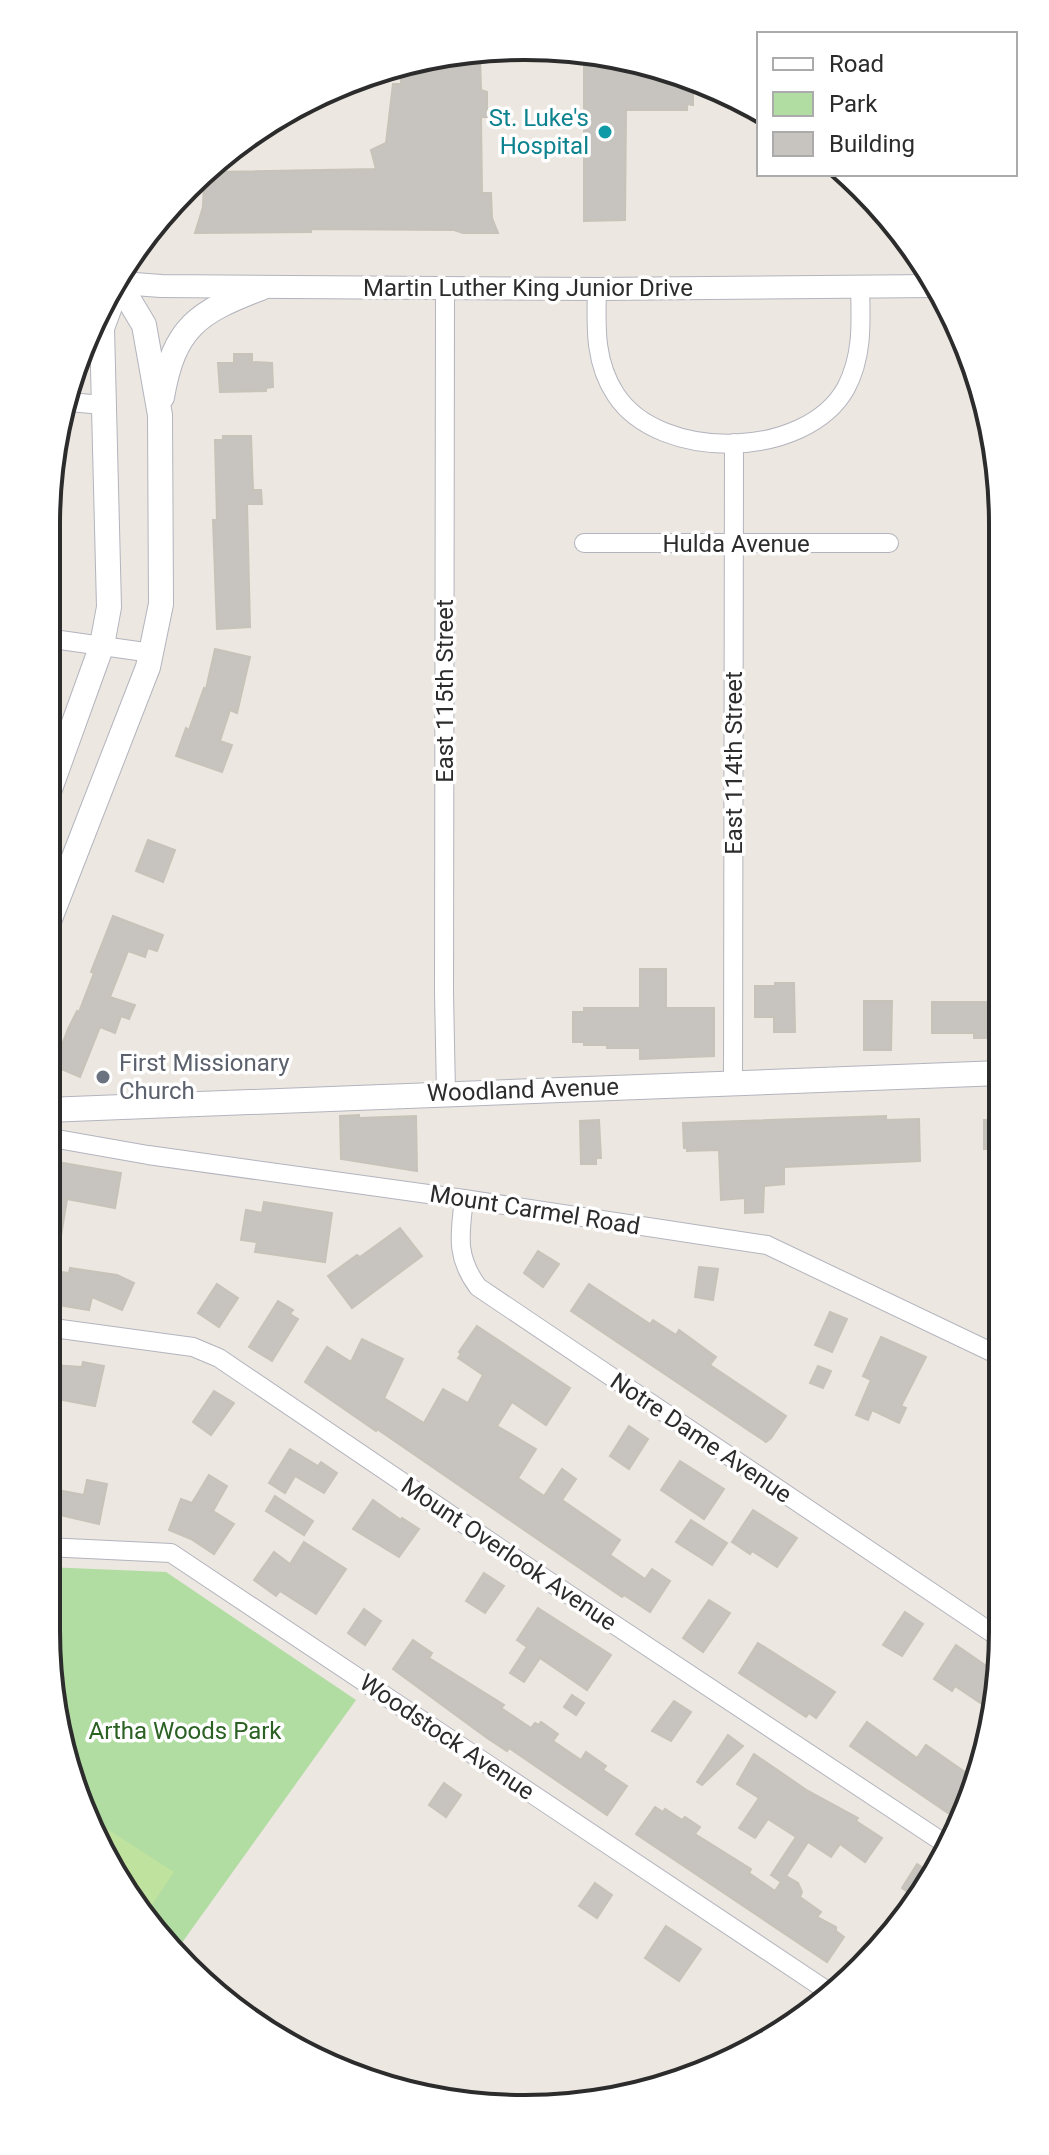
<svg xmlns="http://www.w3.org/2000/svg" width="1049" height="2155" viewBox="0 0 1049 2155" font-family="Roboto,sans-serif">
<rect width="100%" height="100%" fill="#ece7e0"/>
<path fill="#b1dca2" d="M46,1567L166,1572L356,1700L176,1951L145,1922L72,1785L46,1630Z"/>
<path fill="#c0e29f" d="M90,1818L174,1872L143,1918Z"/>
<g fill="#c7c4bf" stroke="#c7c3b9" stroke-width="2">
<path d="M480,55L481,90L487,92V117H481L482,193H491L492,218L498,233H463L454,230L311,229V232L195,233L203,207L204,182H214V172L376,169L371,150L386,143L393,84H401V71Z"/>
<path d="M584,58L693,80V105L687,104V110H626L625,220L584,221Z"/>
<path d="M234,354H252V362L272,363L273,387L266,388V391L220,392L218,363H234Z"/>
<path d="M223,436H251L253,490H261L262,504H247L250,627L217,629L213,520H217L215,440H223Z"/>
<path d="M215,649L250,657L237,713L230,710L220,741L232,745L222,772L176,756L186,728L189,730L204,688L206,689Z"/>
<path d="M148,840L175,850L163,882L136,871Z"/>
<path d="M113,916L163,935L157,951L148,948L145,957L128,951L110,997L135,1005L129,1019L121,1016L115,1033L100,1027L80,1077L54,1066L68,1029L77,1011L79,1012L94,973L91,972Z"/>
<path d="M640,969H666V1008H714V1056L640,1059V1048H607V1045H584V1042H573V1012H584V1008H640Z"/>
<path d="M775,983H794L795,1032H774V1017H755V986H775Z"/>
<path d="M864,1001H892L891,1050H864Z"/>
<path d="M932,1002H992V1038H974V1033H932Z"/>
<path d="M359,1115V1118L416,1116L417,1171L341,1159L340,1116Z"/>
<path d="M886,1116V1120L919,1119L920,1161L784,1167V1184L764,1186L763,1212L745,1213V1198L721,1200L719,1150L687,1151V1148H684L683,1123Z"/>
<path d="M599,1120L601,1158H596V1164H581L580,1121Z"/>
<rect x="984" y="1120" width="17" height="29"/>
<path d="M46,1160L121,1173L115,1208L67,1199L61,1236L46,1234Z"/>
<path d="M264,1202L332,1213L325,1262L255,1252L257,1242L241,1240L246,1210L262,1213Z"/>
<path d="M400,1228L422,1256L352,1308L328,1276L357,1255L360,1257Z"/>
<path d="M538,1251L559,1264L543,1287L524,1273Z"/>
<path d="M699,1267L718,1269L713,1300L695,1297Z"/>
<path d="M70,1268L117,1275L134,1283L122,1310L92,1297L89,1310L46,1303V1270L69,1273Z"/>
<path d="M217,1284L238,1298L219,1327L198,1313Z"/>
<path d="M589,1284L650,1324L653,1320L676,1335L679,1330L716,1357L710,1365L786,1416L771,1438L766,1442L748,1430L571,1311Z"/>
<path d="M278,1301L293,1310L290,1314L298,1319L272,1361L249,1347Z"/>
<path d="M830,1312L847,1319L832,1352L815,1345Z"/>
<path d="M477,1326L570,1388L546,1425L512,1402L497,1426L536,1449L518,1478L544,1496L562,1469L576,1479L562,1500L620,1540L610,1555L645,1579L652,1569L670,1581L650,1612L624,1595L622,1597L377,1429L376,1431L305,1382L327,1347L351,1362L362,1339L403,1359L384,1398L424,1423L443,1389L468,1403L483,1375L458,1358L461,1354L459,1352Z"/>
<path d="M881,1337L926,1357L901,1406L906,1408L899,1423L872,1410L868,1420L856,1415L871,1380L863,1376Z"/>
<path d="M83,1362L104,1366L95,1406L46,1397V1381L52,1382L53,1365L82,1367Z"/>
<path d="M818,1366L831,1371L823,1388L810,1383Z"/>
<path d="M214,1391L234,1403L211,1435L193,1422Z"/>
<path d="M629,1426L648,1439L629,1469L610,1456Z"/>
<path d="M290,1449L318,1466L321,1462L337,1473L324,1493L295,1476L285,1493L269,1483Z"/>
<path d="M680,1461L724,1489L704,1519L661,1490Z"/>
<path d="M209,1475L227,1486L213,1511L234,1524L214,1554L191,1539L169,1530L181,1499L192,1503Z"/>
<path d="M87,1480L107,1484L99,1524L47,1512L52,1489L84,1495Z"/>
<path d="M275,1496L313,1521L304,1535L266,1511Z"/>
<path d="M373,1500L401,1520L402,1518L419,1529L399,1557L353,1529Z"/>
<path d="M753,1510L797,1538L777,1567L752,1551L750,1554L732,1542Z"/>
<path d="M691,1520L727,1543L712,1565L676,1542Z"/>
<path d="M304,1542L346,1569L316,1614L280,1591L276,1596L254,1580L274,1552L290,1564Z"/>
<path d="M484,1573L504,1586L485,1613L466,1601Z"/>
<path d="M709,1600L730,1613L703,1652L683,1638Z"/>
<path d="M538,1608L611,1655L587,1690L540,1658L524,1682L510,1673L527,1647L517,1640Z"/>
<path d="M364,1609L381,1621L365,1645L348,1633Z"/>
<path d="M905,1612L923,1624L902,1656L883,1645Z"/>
<path d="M413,1640L432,1653L429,1658L504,1705L501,1708L531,1728L535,1723L539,1725L541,1722L558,1734L553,1741L581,1760L586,1752L606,1766L603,1770L627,1786L607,1815L509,1748L507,1751L487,1738L393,1669Z"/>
<path d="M758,1643L835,1692L816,1718L809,1713L806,1717L739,1673Z"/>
<path d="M956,1645L995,1672L988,1708L955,1686L952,1691L934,1679Z"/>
<path d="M572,1695L584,1703L576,1715L564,1707Z"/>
<path d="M674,1701L691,1712L671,1741L652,1731Z"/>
<path d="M867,1722L917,1758L926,1745L972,1777L948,1813L850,1746Z"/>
<path d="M728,1735L743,1746L702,1785L697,1782Z"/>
<path d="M754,1754L808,1791L858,1818L856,1821L882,1838L865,1862L840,1844L831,1857L808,1842L786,1876L798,1883L802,1892L800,1897L821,1912L817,1917L836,1927V1931L844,1937L827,1962L636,1834L655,1807L663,1812L665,1809L682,1820L685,1817L700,1827L695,1834L751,1869L749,1873L775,1891L781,1882L771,1875L796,1837L768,1819L755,1838L739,1828L759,1798L737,1784Z"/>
<path d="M444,1783L461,1795L446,1817L429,1805Z"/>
<path d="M917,1864L930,1872L915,1897L902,1888Z"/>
<path d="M595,1883L612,1895L597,1918L579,1906Z"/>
<path d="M666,1926L701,1949L679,1981L645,1958Z"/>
</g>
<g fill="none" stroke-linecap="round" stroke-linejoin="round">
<g stroke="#b3b4be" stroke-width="20">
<g id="minor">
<path d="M445,288L444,993L446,1093"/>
<path d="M597,289C596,326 594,362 616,395C660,462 806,460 846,388C863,356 861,322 860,287"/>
<path d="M70,402L102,405"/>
<path d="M584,543H889"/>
<path d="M46,638L152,653"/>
<path d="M46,885L62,887"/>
<path d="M733,1084L734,443"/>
<path d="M46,1137L148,1155L464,1199L767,1245L1002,1357"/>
<path d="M464,1199C460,1234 455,1256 478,1287L1001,1639"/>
<path d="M46,1327L193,1347L219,1358L544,1578L947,1845"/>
<path d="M46,1547L171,1553L826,1990"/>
</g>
</g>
<g stroke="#b3b4be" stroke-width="24">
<path id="tertiary" d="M121,283L161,286L597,289L935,286"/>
</g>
<g stroke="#b3b4be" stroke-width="26">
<g id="secondary">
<path d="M162,397C174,327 198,312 261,288"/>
<path d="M46,800L102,645L109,607L102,328L115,293"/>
<path d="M46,929L148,667L161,604L160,415L144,325L120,285"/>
<path d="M46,1110L1001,1073"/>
</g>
</g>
<use href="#minor" stroke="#fff" stroke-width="18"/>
<use href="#tertiary" stroke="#fff" stroke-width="22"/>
<use href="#secondary" stroke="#fff" stroke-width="24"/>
</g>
<circle fill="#0f9aa8" stroke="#fff" stroke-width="3" cx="605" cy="132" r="8"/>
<circle fill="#6b7280" stroke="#fff" stroke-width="3" cx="103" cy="1077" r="8"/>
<g text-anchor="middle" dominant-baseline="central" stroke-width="7" stroke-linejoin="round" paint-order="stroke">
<g font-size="24" fill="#0d838f" stroke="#fff" text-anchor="end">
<text x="589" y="118">St. Luke's<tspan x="589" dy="28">Hospital</tspan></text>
</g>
<g font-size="24" fill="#2c2c2c" stroke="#fff">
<text x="528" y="288">Martin Luther King Junior Drive</text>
<text x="736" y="544">Hulda Avenue</text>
<text transform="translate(445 691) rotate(-90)">East 115th Street</text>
<text transform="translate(734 763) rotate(-90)">East 114th Street</text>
<text transform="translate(523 1090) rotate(-2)">Woodland Avenue</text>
<text transform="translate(535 1210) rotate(9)">Mount Carmel Road</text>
<text transform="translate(701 1438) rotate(34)">Notre Dame Avenue</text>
<text transform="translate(509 1554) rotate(34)">Mount Overlook Avenue</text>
<text transform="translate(447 1737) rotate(34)">Woodstock Avenue</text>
</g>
<g font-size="24" fill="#5b616d" stroke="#fff" text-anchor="start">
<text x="119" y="1063">First Missionary<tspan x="119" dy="28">Church</tspan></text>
</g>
<g font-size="24" fill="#2b6123" stroke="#fff">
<text x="185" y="1731">Artha Woods Park</text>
</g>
</g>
<path d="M0 0H1049V2155H0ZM524 60H525A464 464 0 0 1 989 524V1631A464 464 0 0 1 525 2095H524A464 464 0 0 1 60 1631V524A464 464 0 0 1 524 60Z" fill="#fff" fill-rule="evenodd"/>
<path fill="none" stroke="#2c2c2c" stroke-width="4" d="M524 60H525A464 464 0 0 1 989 524V1631A464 464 0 0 1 525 2095H524A464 464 0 0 1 60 1631V524A464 464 0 0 1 524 60Z"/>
<rect x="757" y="32" width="260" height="144" fill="#ffffff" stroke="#ababab" stroke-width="2"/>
<rect x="773" y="58" width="40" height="12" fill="#ffffff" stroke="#ababab" stroke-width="2"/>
<text x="829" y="72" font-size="24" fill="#2c2c2c">Road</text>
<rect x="773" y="92" width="40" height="24" fill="#b1dca2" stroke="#ababab" stroke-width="2"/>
<text x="829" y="112" font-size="24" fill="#2c2c2c">Park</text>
<rect x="773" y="132" width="40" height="24" fill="#c7c4bf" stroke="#ababab" stroke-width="2"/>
<text x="829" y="152" font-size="24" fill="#2c2c2c">Building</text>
</svg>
